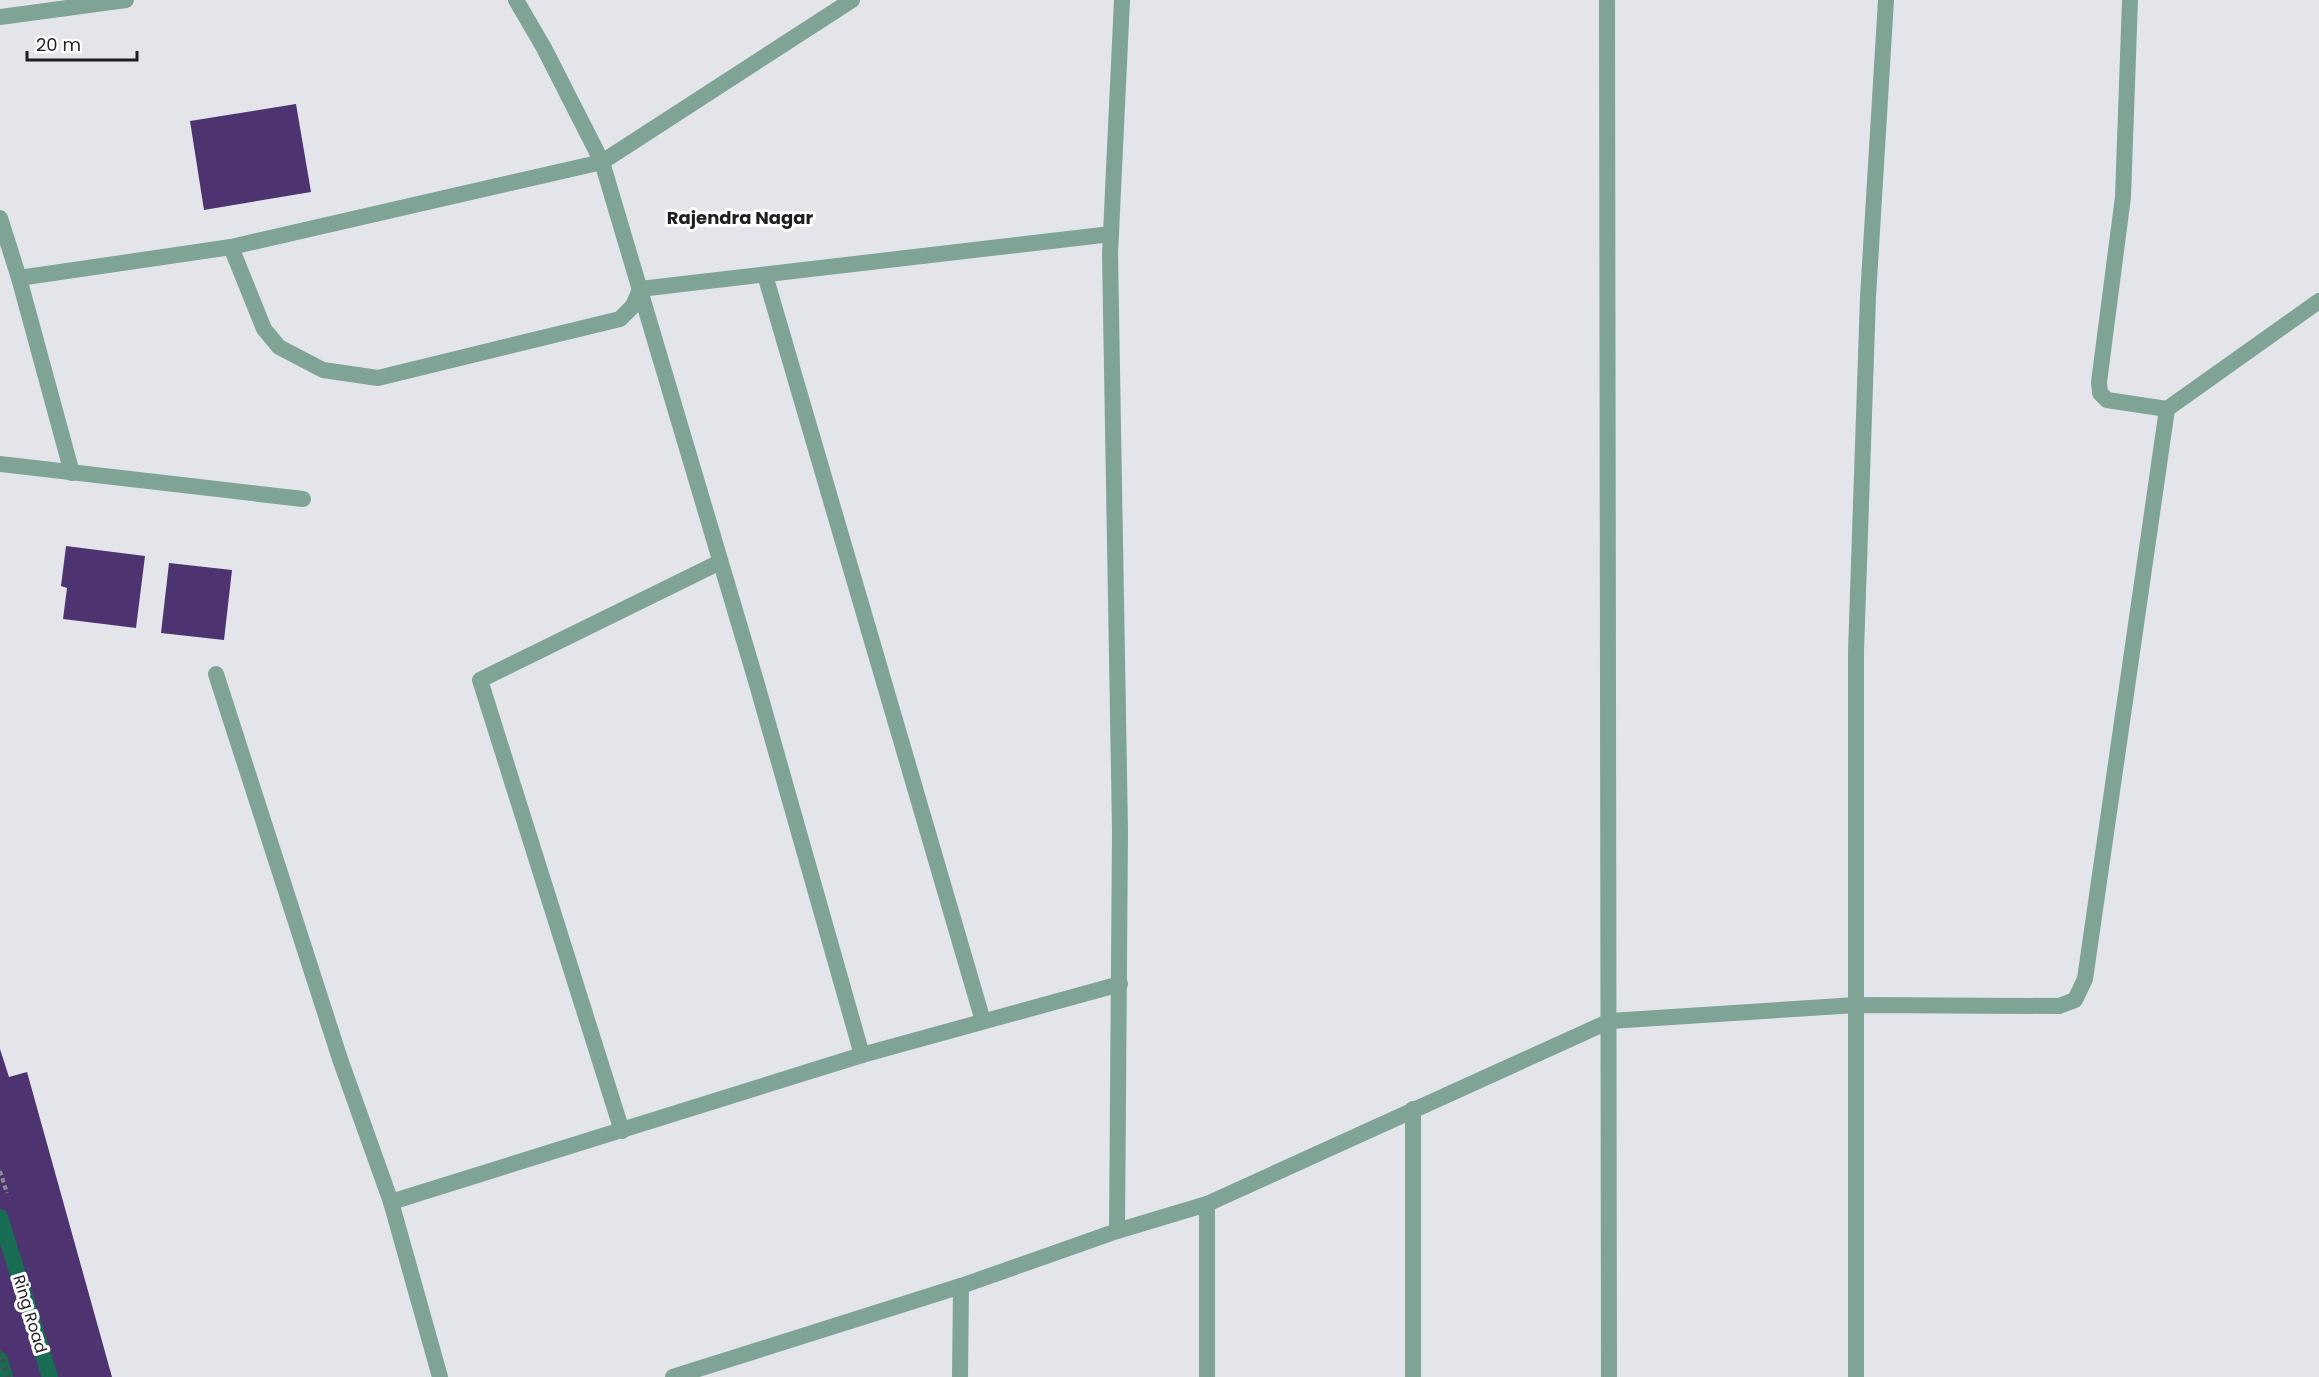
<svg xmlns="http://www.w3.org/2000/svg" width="2319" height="1377" viewBox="0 0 2319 1377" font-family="Poppins,sans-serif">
<rect width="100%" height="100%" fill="#e4e5eb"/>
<g fill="#4d3471">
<path d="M296,104L311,192L204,210L190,121Z"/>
<path d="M66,546L145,556L136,628L63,619L67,588L61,586Z"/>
<path d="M169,563L232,570L224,640L161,633Z"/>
<path d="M0,1049L9,1077L27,1072L112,1377H0Z"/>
</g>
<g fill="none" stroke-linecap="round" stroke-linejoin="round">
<path stroke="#8a8b8f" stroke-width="4" stroke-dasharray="4.5 3" stroke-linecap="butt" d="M0,1171L7,1193"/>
<path stroke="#7fa495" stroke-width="16" d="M1413,1109V1377"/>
<g stroke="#7fa495" stroke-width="16">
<path d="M1607,0L1609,1377"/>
<path d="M2130,0L2123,197L2099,382L2100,393L2107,400L2167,409"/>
<path d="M0,17L126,0"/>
<path d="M0,218L19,278L72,473"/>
<path d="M231,247L602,162L852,0"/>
<path d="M765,275L983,1021"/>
<path d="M19,278L231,247L264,329L279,347L323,370L378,378L620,319L633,306L640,289L1111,234"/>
<path d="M0,464L303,499"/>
<path d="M216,674L340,1059L391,1202L440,1377"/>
<path d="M862,1055L1120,984"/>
<path d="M622,1131L480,680L720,562"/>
<path d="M391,1202L862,1055L756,681L602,162L544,48L516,0"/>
<path d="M1207,1204V1377"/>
<path d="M1117,1231L1120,830L1110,254L1122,0"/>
<path d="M673,1377L961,1286L1117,1231L1207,1204L1610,1021L1856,1005L2059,1006L2075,1000L2085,979L2167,409L2319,301"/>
<path d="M960,1377L961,1286"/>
<path d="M1856,1377V652L1868,297L1886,0"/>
</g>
<g stroke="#186c53" stroke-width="16">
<path d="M0,1217L50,1377"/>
<path d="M0,1360L5,1377"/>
</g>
<path stroke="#4a4a4d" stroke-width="4.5" stroke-dasharray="3 6" stroke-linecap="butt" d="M0,1350L8,1377"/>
</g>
<g text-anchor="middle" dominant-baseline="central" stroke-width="6" stroke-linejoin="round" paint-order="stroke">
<g font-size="16" fill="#1f1f21" stroke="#fff">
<text transform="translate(30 1314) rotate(73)">Ring Road</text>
</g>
<g font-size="18" font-weight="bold" fill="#1f1f21" stroke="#fff">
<text x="740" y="217">Rajendra Nagar</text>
</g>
</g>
<path d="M27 51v9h110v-9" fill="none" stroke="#1f1f21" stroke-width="3"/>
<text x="36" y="51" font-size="18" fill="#1f1f21" stroke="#ffffff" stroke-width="4.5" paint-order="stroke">20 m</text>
</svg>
